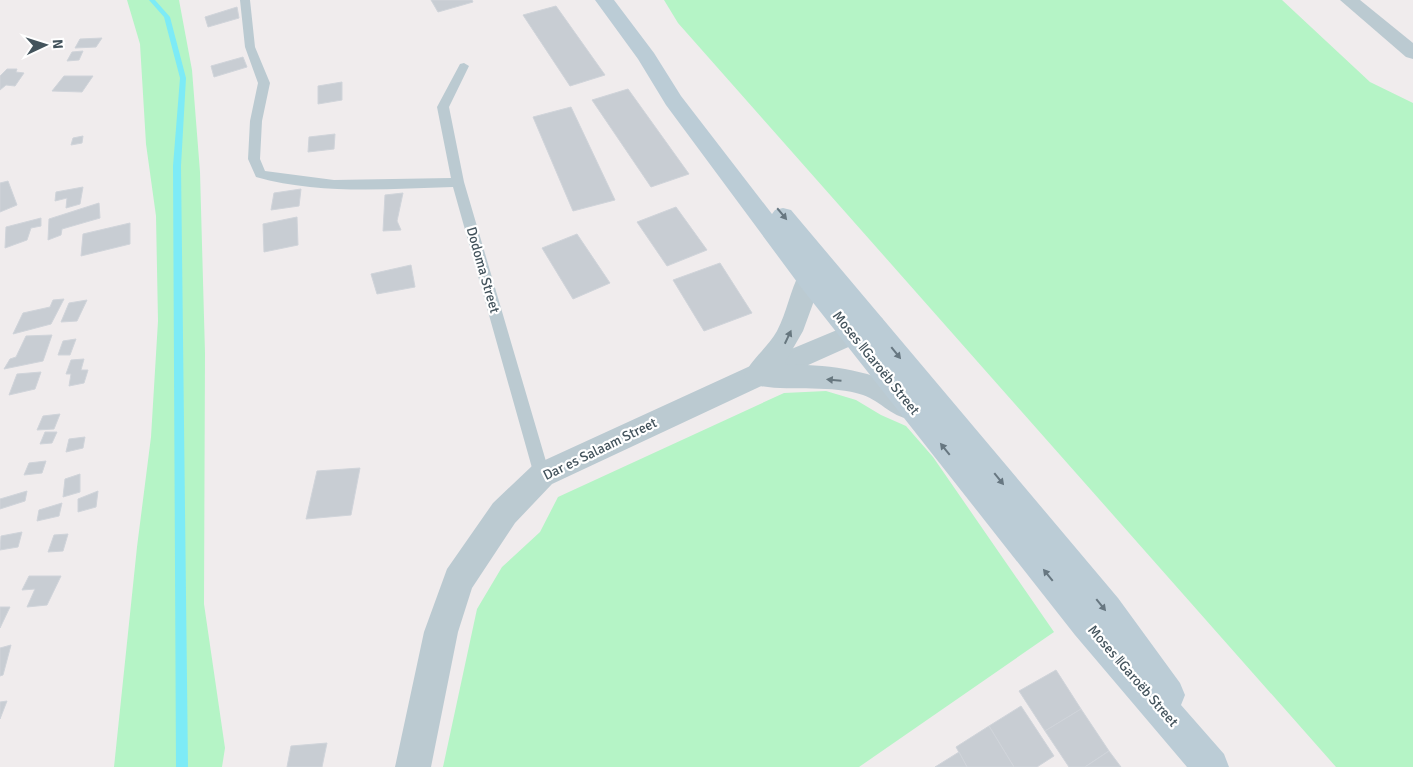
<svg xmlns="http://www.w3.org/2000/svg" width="1413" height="767" viewBox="0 0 1413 767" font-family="Signika,sans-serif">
<rect width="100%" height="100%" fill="#f0eced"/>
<g fill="#b5f4c6">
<path d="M127,0H179L192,70L200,172L205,353L204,604L225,748L222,767H114L137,547L151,437L158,321L156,216L146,144L140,44Z"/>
<path d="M664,0H1282L1370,82L1413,103V767H1336L678,23Z"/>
<path d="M826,391L856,400L881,415L906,426L933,457L1054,632L859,767H443L477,609L502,567L540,532L558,497L784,393Z"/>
</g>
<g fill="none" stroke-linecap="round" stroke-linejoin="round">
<path fill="#7debf6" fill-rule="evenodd" d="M149,0H155L170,17L186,78L181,166L188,767H176L173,166L180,78L164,17Z"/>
</g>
<g fill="#c8cdd3" stroke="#d0d4da">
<path d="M431,0H472L473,2L438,12Z"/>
<path d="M556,6L605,75L570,86L523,15Z"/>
<path d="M237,7L239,18L208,27L205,17Z"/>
<path d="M102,38L96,47L75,48L80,39Z"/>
<path d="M83,51L79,60L67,61L72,52Z"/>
<path d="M243,57L247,67L214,77L211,66Z"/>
<path d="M7,69H17L16,72L24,73L15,86L6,85L0,90V76Z"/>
<path d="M64,76H93L82,92L52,91Z"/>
<path d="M342,82V100L318,104V86Z"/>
<path d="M628,89L689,174L651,187L592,100Z"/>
<path d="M571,107L615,200L573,211L533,117Z"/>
<path d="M335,134L334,149L308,152L309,137Z"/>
<path d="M83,136L82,143L71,145L73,138Z"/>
<path d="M8,181L17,205L0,212V183Z"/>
<path d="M83,187L80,204L66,208L67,198L55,201L56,192Z"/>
<path d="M301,189L299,206L271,210L274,193Z"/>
<path d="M403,193L397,221L401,230L383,231L385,195Z"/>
<path d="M99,203L100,218L62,229L61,235L48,240L49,219Z"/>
<path d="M676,207L707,250L667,266L637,222Z"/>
<path d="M297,217L298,245L264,252L263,224Z"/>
<path d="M41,218V226L31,228L27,240L5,248L6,227Z"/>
<path d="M130,223V244L81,256L83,234Z"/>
<path d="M577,234L610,283L573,299L542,248Z"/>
<path d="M720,263L752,313L704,331L673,280Z"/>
<path d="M411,265L415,287L377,294L371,274Z"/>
<path d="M64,299L51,324L13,334L23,313L50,307L53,300Z"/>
<path d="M87,300L77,321L61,322L69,303Z"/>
<path d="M52,335L43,361L4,369L10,359L16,357L26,336Z"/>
<path d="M76,339L70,355H58L63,341Z"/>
<path d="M84,359L81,370H88L84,383L69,386L71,374H66L71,360Z"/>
<path d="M41,372L35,389L9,395L17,374Z"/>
<path d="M60,414L54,429L37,430L43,416Z"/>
<path d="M45,432H57L52,443L40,444Z"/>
<path d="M85,437L83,448L66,452L69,439Z"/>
<path d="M46,461L42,473L24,475L29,463Z"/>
<path d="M360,468L351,515L306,519L317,471Z"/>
<path d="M80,474V492L63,497L65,479Z"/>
<path d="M27,491L25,501L0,509V499Z"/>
<path d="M98,491L96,507L78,512V499Z"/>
<path d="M62,503L59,516L37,521L39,510Z"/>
<path d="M22,532L18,547L0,550L1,536Z"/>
<path d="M68,534L63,551L48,552L54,535Z"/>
<path d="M29,576H61L47,605L27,607L35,589L22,590Z"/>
<path d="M0,607H10L0,628Z"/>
<path d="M11,645L3,675L0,676V648Z"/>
<path d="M1056,670L1081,709L1045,731L1019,691Z"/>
<path d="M7,701L0,719V702Z"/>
<path d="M1021,706L1054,756L1037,767H1014L989,726Z"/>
<path d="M1081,709L1109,751L1085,767H1069L1045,731Z"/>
<path d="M989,726L1014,767H967L956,747Z"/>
<path d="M327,743L322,767H287L291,746Z"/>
<path d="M1109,751L1121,767H1085Z"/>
<path d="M959,752L967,767H935Z"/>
</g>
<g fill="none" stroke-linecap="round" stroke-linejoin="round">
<path fill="#bbcad1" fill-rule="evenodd" d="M240,0H250L255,47L270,83L262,121L260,159L265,171L334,180L451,178L437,107L460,64L464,63L469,66L449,107L464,182L550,475L548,480L542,482L536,480L534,475L453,187C388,189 320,195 256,177L248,159L250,121L258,83L245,47Z"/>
<g fill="#bbcad1" fill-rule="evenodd">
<path d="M1340,0H1360L1413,43V59L1406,57Z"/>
<path d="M873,315L882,318L886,325L882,332L768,383L552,484L515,523L472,588L458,632L431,767H395L424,632L447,569L493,503L532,466L748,367Z"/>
</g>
<path fill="#bbcad1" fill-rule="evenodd" d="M809,269L818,272L822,279L803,331L784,364C825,365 866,368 903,389C912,395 920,399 925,409L921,418C899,425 883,402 863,395C827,383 781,394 748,383L744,375C752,359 768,347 777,331C787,312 790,291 800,272Z"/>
<path fill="#bbccd6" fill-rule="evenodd" d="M595,0H614L654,53L681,96L772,214L775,210L783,208L791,210L1118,598L1180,683L1185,695L1181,705L1224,754L1229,767H1187L1075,635L800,286L666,105L638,59Z"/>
</g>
<defs><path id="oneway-solid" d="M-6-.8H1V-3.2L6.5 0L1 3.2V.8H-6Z" transform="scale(1.25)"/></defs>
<g fill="#677781">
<use href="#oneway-solid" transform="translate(782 214) rotate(50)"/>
<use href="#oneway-solid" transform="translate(896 353) rotate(51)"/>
<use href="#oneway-solid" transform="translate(945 449) rotate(-129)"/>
<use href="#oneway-solid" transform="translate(999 479) rotate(51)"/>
<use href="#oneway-solid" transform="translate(1048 575) rotate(-129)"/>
<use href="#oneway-solid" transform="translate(1101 605) rotate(51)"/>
</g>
<g fill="#67777f">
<use href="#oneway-solid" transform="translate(788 337) rotate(-65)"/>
<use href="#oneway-solid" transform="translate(834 380) rotate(-175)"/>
</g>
<g text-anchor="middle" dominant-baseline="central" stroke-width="4.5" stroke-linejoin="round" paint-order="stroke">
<g font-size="14" fill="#43535c" stroke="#fff">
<text transform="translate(483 270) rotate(74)">Dodoma Street</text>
<text transform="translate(876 363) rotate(51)">Moses ǁGaroëb Street</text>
<text transform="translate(600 449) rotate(-26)">Dar es Salaam Street</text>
<text transform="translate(1133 676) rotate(49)">Moses ǁGaroëb Street</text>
</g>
</g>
<g transform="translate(45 45) rotate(86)" stroke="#ffffff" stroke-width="4" paint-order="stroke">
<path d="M0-4L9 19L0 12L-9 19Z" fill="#43535c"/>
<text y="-8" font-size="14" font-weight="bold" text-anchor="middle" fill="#43535c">N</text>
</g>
</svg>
